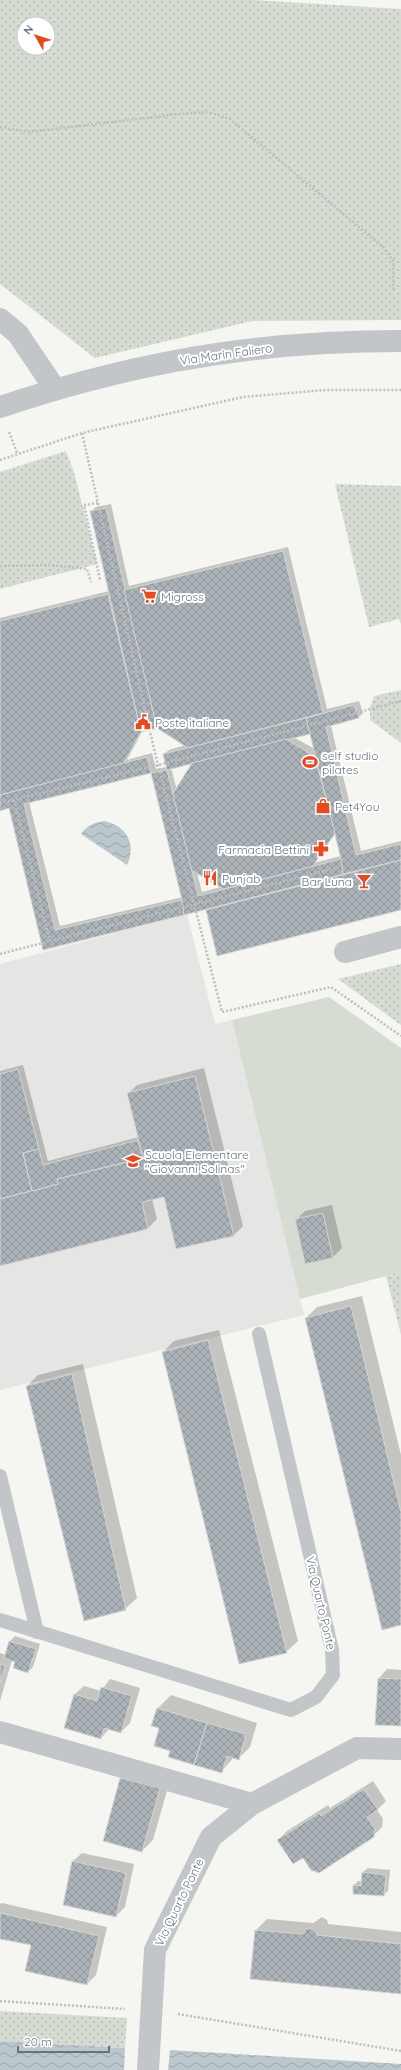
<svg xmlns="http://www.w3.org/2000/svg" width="401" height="2070" viewBox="0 0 401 2070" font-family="Quicksand,sans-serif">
<defs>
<pattern id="grass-dots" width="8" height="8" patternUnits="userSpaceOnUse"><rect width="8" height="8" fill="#d6dcd2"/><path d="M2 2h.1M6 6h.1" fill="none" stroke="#b1b7b0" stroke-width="1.8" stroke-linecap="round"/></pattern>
<pattern id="water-waves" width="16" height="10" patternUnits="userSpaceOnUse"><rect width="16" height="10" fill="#bbc7cc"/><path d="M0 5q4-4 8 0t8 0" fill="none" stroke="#9ca6ab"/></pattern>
<pattern id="building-cross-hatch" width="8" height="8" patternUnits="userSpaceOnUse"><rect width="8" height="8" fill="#abb3b8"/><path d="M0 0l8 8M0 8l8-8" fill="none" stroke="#8f969b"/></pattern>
</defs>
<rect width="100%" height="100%" fill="#f5f5f1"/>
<path fill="#e5e6e4" d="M187,914L215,1024L232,1020L304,1315L0,1390V964Z"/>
<g fill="url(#grass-dots)" fill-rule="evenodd">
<path d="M0,0H254L401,9V320L252,321L95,358L0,284ZM24,24H48V48H24Z"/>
<path d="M66,451L74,472L97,564L0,589V472Z"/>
<path d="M335,484L401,486V624L399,619L369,627Z"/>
<path d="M401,690V743L370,720V708L374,696Z"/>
<path d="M401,964V1025L338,979Z"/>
<path d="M401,1272V1335L386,1276Z"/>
<path d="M0,2011L127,2018L125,2048L0,2041Z"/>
</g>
<path fill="#d6dcd2" d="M329,997L401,1048V1272L300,1299L232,1020Z"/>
<g fill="url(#water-waves)">
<path d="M104,821C126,825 137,844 127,865L81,834C87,825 94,823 104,821Z"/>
<path d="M0,2041L125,2048L124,2070H0Z"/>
<path d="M170,2050L401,2064V2070H168Z"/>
</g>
<g fill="#0003" fill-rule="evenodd">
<path d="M111,504L129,586L288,547L327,709L359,701L363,713L358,718L331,726L361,851L401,841V909L207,910L210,907L44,949L9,807L0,810V618L109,591L91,511L96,507ZM157,727L186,745L169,750L164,754L167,767L156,769L152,753L127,760L143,730ZM310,732L315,749L293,737ZM194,762L177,790L171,768ZM152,772L183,897L60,926L29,802ZM336,833L341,856L314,863ZM197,873L221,887L202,892Z"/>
<path d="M23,1065L48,1161L139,1137L128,1094L137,1085L204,1068L243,1226L234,1235L177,1248L164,1196L152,1199L157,1219L148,1228L0,1265V1071Z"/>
<path d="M332,1205L342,1248L333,1257L306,1263L296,1220L305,1211Z"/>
<path d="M362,1296L401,1455V1624L306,1318L317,1307Z"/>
<path d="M219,1330L298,1641L286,1652L163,1352L174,1341Z"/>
<path d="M83,1364L137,1598L125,1609L27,1386L38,1375Z"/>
<path d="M15,1636L40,1644L33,1667L28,1672L17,1662L12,1660L0,1701V1653L6,1655L10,1641Z"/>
<path d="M387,1669L401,1670V1725L379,1678Z"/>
<path d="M110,1679L140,1688L130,1723L121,1732L110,1728L101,1738L75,1694L84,1686L101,1691Z"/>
<path d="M171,1695L257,1723L250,1747L238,1759L234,1757L221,1772L171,1751L160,1727L152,1725L158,1708Z"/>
<path d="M132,1767L171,1777L153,1840L142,1851L104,1840L121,1778Z"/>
<path d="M373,1781L386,1801L377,1810L383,1819L382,1827L373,1836L304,1856L278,1840L287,1831L328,1805L330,1808Z"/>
<path d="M82,1853L134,1864L125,1907L116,1916L73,1861Z"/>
<path d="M368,1868L390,1870L388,1891L383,1895L354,1885L358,1881H362L363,1872Z"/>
<path d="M2,1903L107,1927L96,1975L87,1984L32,1945L0,1938V1904Z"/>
<path d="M322,1917L327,1920L328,1924L401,1932V1993L256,1930L267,1919L313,1923Z"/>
</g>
<g fill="url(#building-cross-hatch)" stroke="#d6d6d4">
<path d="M106,508L157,728L141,732L90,511Z"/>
<path d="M283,551L323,713L188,748L157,728L124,590Z"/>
<path d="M108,594L141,732L123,764L0,795V621Z"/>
<path d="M354,705L359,718L326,727L356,855L401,844V860L343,874L341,859L306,718Z"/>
<path d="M306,718L310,734L167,770L163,754Z"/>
<path d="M286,739L315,757L335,833L312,867L223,889L191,870L172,795L192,763Z"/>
<path d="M147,757L151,773L24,804L55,930L182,900L184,915L43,950L9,808L0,811V795Z"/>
<path d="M167,770L198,896L341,859L343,874L184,915L182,900L151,773Z"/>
<path d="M401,860V910L217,956L206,910Z"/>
<path d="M18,1069L39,1149L23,1153L32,1191L0,1199V1074Z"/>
<path d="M195,1076L234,1236L176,1249L164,1197L142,1202L148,1229L0,1266V1199L58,1184L57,1179L143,1158L127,1093Z"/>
<path d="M138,1140L143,1158L57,1179L58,1184L32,1191L23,1153L39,1149L43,1165Z"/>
<path d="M323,1213L333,1258L305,1264L295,1219Z"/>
<path d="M351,1306L401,1512V1625L382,1630L305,1318Z"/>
<path d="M208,1340L287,1653L239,1664L162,1352Z"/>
<path d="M72,1374L126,1610L84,1621L26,1386Z"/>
<path d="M9,1641L36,1649L28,1673L13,1668L15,1662L4,1658Z"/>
<path d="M0,1664L5,1666L0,1683Z"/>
<path d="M378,1678L401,1679V1726L375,1725Z"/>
<path d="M101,1687L132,1696L121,1733L104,1728L101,1739L64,1728L74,1694L97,1701Z"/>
<path d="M157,1708L207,1723L194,1765L168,1757L170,1751L154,1746L159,1728L151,1726Z"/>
<path d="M207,1723L246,1734L239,1760L227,1756L222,1773L194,1765Z"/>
<path d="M120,1778L160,1788L142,1852L103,1841Z"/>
<path d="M364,1789L378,1810L367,1817L375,1829L374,1837L319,1873L311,1870L303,1858L293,1864L277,1840L319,1813L321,1816Z"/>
<path d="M72,1861L126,1873L116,1917L63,1905Z"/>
<path d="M362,1872L386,1875L384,1896L353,1894V1885L361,1886Z"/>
<path d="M0,1913L99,1936L87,1985L25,1971L31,1945L0,1939Z"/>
<path d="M310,1928L316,1932L317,1935L401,1944V1994L250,1979L255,1930L303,1934L306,1929Z"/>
</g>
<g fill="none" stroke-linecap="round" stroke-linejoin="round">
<g stroke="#bcbec0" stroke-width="2.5" stroke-dasharray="2 2" stroke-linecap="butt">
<path d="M0,127L28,132L188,113L209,112L230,119L384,248L393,261V289"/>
<path d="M9,432L17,453"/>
<path d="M82,433L155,753L222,1012L331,987L401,1036"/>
<path d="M0,460L82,433L243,397L325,390H401"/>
<path d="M98,503L84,505L100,580"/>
<path d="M0,566L50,565L87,569L91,582"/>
<path d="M14,800L50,941"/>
<path d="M0,803L158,765L401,701"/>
<path d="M0,954L344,866"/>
<path d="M0,2001L125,2009"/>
<path d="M178,2014L401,2051"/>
</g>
<g stroke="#c2c6c9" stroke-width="14">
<path d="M0,1476L37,1632"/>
<path d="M0,1620L291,1710L316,1697L333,1675L332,1650L259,1334"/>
</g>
<g stroke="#c2c6c9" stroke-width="22">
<path d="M0,319L18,334L55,389"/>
<path d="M0,407C57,388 116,372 175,361C249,347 326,341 401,341"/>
<path d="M345,952L401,937"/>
<path d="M0,1732L252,1804"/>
<path d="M148,2070L155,1950L211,1837L252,1804L357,1748L401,1749"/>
</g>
</g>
<defs>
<g id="supermarket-bare" transform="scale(1.2)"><path d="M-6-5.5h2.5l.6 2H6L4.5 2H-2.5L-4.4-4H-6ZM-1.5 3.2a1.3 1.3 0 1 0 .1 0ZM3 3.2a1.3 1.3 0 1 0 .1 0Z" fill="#e64a20" stroke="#fff" stroke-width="2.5" paint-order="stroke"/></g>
<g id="civic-bare" transform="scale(1.2)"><path d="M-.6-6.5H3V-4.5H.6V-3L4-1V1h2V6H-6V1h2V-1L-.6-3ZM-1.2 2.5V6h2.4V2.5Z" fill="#e64a20" stroke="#fff" stroke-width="2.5" paint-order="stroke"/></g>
<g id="stadium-bare" transform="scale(1.2)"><path d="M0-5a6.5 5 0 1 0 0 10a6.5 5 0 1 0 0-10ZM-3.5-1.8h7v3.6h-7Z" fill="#e64a20" stroke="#fff" stroke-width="2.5" paint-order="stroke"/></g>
<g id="shop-bare" transform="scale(1.2)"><path d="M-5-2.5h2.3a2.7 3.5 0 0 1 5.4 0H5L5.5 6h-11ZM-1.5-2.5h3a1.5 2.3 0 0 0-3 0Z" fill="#e64a20" stroke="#fff" stroke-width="2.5" paint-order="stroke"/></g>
<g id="pharmacy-bare" transform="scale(1.2)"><path d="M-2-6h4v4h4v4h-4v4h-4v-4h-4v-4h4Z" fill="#e64a20" stroke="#fff" stroke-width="2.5" paint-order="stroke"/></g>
<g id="restaurant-bare" transform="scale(1.2)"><path d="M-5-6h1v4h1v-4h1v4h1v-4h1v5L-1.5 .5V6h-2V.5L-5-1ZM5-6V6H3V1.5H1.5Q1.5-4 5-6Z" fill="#e64a20" stroke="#fff" stroke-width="2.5" paint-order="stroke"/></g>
<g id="bar-bare" transform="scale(1.2)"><path d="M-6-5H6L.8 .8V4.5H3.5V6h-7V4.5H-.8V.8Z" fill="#e64a20" stroke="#fff" stroke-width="2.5" paint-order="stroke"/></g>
<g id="school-bare" transform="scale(1.2)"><path d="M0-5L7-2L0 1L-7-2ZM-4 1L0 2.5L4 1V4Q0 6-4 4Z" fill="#e64a20" stroke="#fff" stroke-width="2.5" paint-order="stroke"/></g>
</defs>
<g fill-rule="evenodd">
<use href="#supermarket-bare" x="149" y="596"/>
<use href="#civic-bare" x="143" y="722"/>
<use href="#stadium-bare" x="310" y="762"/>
<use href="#shop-bare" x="323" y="806"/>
<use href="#pharmacy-bare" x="321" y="849"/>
<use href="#restaurant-bare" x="210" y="878"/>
<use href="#bar-bare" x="364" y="881"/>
<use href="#school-bare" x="133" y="1161"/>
</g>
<g text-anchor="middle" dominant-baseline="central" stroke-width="4" stroke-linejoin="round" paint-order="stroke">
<g font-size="12" fill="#637583" stroke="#fff">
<text transform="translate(226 354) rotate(-8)">Via Marin Faliero</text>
<text transform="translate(321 1603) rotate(77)">Via Quarto Ponte</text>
<text transform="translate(179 1902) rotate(-64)">Via Quarto Ponte</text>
</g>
<g font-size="12" fill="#637583" stroke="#fff" text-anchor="start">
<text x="161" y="596">Migross</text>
<text x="155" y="722">Poste italiane</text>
<text x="322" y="755">self studio<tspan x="322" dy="14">pilates</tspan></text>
<text x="335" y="806">Pet4You</text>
<text x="309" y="849" text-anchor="end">Farmacia Bettini</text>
<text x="222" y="878">Punjab</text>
<text x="352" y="881" text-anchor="end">Bar Luna</text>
<text x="145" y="1154">Scuola Elementare<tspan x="145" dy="14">"Giovanni Solinas"</tspan></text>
</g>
</g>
<g transform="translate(36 36) rotate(309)"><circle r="19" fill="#ffffff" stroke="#c1c8cd"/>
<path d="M0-3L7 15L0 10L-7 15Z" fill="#e64a20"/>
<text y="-6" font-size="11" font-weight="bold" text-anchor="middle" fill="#637583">N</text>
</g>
<path d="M18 2046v6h91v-6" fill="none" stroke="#637583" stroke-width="2"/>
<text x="24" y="2046" font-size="12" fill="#637583" stroke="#ffffff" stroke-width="3" paint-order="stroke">20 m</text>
</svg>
